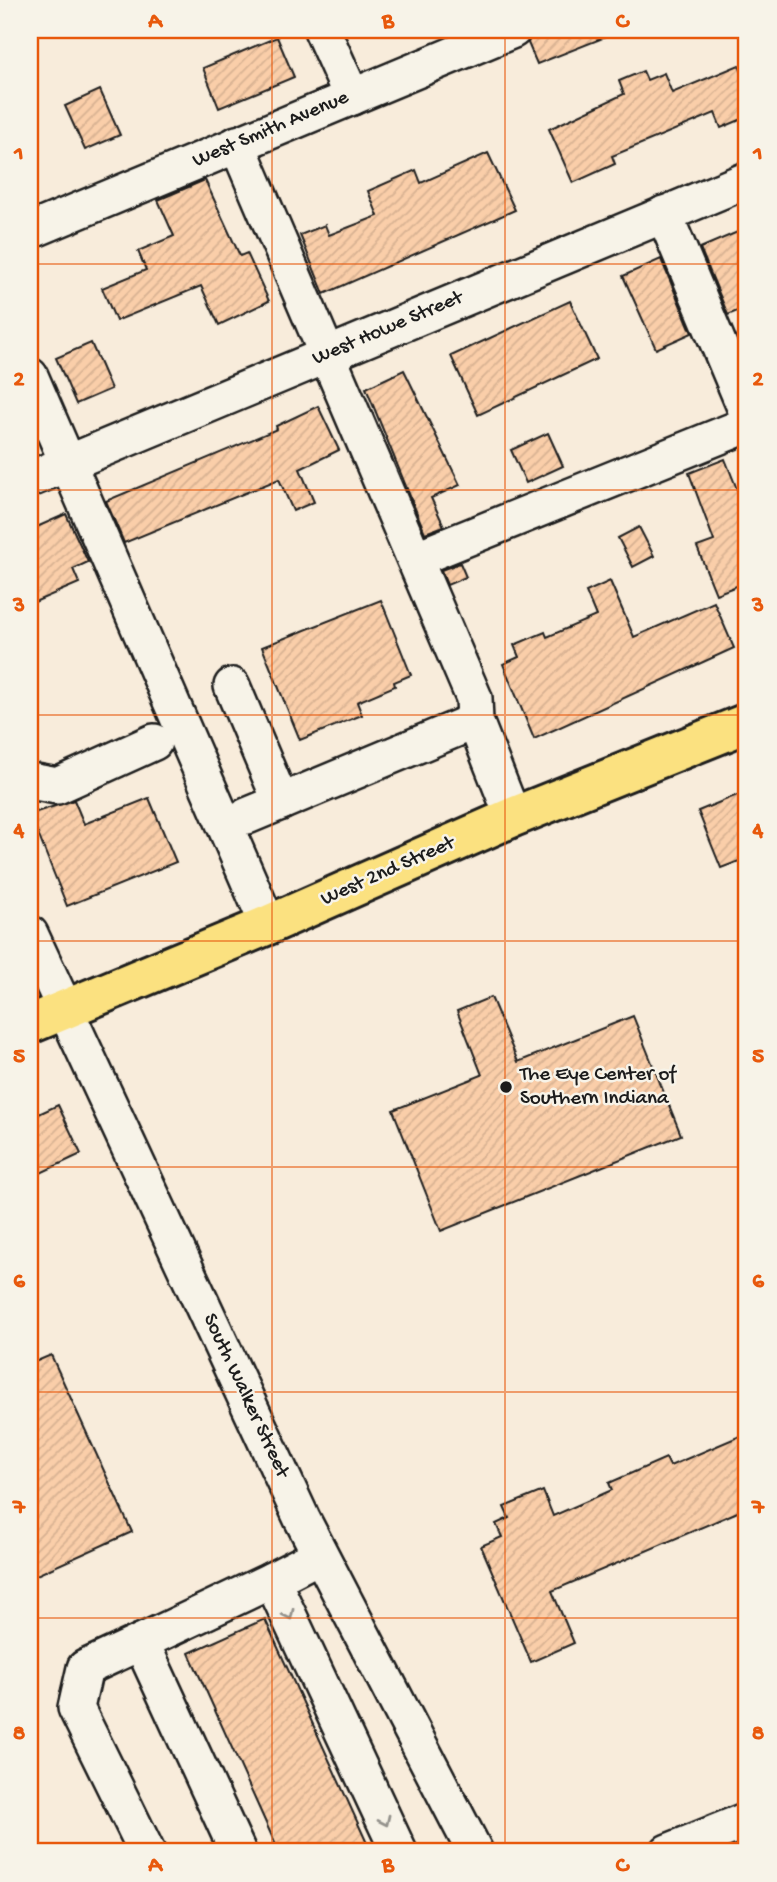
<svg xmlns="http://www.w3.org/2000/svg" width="777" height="1882" viewBox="0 0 777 1882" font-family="'Gochi Hand',sans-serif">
<defs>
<pattern id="building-hatch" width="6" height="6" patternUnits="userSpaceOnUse" patternTransform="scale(1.75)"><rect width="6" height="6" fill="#facea9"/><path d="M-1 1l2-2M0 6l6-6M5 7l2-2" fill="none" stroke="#d6b091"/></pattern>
</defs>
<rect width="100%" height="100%" fill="#f8ecdb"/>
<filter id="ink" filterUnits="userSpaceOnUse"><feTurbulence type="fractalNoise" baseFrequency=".0143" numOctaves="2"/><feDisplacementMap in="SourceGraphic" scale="14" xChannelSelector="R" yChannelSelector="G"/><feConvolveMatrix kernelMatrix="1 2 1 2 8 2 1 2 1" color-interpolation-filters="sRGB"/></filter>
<g filter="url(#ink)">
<g fill="url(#building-hatch)" stroke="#1c1c1c" stroke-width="2">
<path d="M533,30H620L621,31L537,64L528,43Z"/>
<path d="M277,37L294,77L219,108L203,68Z"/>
<path d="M739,65L747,85V117L721,128L715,113L612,156L615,164L573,183L549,129L624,94L619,81L643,71L647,80L664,73L672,93Z"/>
<path d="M100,90L120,135L85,150L65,106Z"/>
<path d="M488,153L515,210L324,294L300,235L325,225L329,235L378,216L368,191L416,170L421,183Z"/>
<path d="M205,180L240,256L247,253L269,301L219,325L201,286L116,321L102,288L146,270L138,251L174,236L158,200Z"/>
<path d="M747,228V307L728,315L700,248Z"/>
<path d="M661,259L692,333L656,349L623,276Z"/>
<path d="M570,301L597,359L478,415L451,356Z"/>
<path d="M91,343L111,389L76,404L56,358Z"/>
<path d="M404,370L460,485L431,498L444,526L425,533L366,388Z"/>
<path d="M318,406L339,450L300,469L314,502L293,511L279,479L124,543L106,501L277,429L276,426Z"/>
<path d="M548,433L563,466L526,483L511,450Z"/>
<path d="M725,459L747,514V582L716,594L697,547L714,541L689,473Z"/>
<path d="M66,514L88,562L73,569L79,583L30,604V530Z"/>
<path d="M639,527L654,556L633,567L618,538Z"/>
<path d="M460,563L466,577L447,585L441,570Z"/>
<path d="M610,581L634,637L714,602L734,648L534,739L503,664L519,657L514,645L545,632L547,637L596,616L586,592Z"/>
<path d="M381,600L411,675L394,682L395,686L357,702L362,715L300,740L262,647Z"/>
<path d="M747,791V858L721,868L698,811Z"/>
<path d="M149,798L176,862L67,906L30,814L74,800L84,824Z"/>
<path d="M491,997L518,1062L633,1016L681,1135L441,1231L393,1110L482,1075L457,1011Z"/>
<path d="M58,1105L81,1154L30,1178V1118Z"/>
<path d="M51,1355L132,1532L30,1578V1364Z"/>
<path d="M747,1433V1508L552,1591L574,1643L531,1662L481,1546L502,1537L496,1524L509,1518L504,1507L543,1491L553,1516L612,1490L609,1483L666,1458L670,1466Z"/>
<path d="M265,1619L371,1852H279L189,1653Z"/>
</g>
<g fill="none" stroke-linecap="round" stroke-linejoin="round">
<g stroke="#1c1c1c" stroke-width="40">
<g id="minor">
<path d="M322,30L352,97"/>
<path d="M237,144L474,698L475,721L513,817"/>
<path d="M664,214L747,412"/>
<path d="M30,231L513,30"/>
<path d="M30,376L268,925"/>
<path d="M30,479L747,180"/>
<path d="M415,559L747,425"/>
<path d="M232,686L281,802"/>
<path d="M30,781L57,786L154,742"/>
<path d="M247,816L475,721"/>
<path d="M30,934L302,1519L475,1852"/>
<path d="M320,1555L272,1580L399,1852"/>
<path d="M141,1642L85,1668L76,1708L147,1852"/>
<path d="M238,1852L141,1642L272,1580"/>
<path d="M668,1852L747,1820"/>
</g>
</g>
<g stroke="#1c1c1c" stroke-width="44">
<path id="major" d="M30,1024L268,925L513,817L747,723"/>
</g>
<use href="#minor" stroke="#f7f3e8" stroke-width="35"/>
<use href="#major" stroke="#fbe180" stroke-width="38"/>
</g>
<defs><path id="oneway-chevron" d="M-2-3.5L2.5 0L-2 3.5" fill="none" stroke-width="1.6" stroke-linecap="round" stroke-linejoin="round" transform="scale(1.75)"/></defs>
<g stroke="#94928c">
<use href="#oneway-chevron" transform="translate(289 1615) rotate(65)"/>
<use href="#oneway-chevron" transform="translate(385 1821) rotate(65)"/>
</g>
</g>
<path fill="none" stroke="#e8590c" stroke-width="2" stroke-opacity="0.55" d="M272,30V1852M505,30V1852M30,264H747M30,490H747M30,715H747M30,941H747M30,1167H747M30,1392H747M30,1618H747"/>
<circle fill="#1c1c1c" stroke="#f7f3e8" stroke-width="2.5" cx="506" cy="1087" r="7"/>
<g text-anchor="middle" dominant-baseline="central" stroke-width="5" stroke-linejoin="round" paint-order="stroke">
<g font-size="21" fill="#1c1c1c" stroke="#f7f3e8">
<text transform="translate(271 130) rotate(-23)">West Smith Avenue</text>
<text transform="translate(388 329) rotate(-23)">West Howe Street</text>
<text transform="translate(388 872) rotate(-24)">West 2nd Street</text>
<text transform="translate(245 1396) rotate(65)">South Walker Street</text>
</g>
<g font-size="21" fill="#1c1c1c" stroke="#f7f3e8" text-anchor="start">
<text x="520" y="1075">The Eye Center of<tspan x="520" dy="24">Southern Indiana</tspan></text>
</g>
</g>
<rect width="777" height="1882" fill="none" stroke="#f7f3e8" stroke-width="77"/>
<rect x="38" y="38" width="700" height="1805" fill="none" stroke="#e8590c" stroke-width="2.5"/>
<g font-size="23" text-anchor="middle" font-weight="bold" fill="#e8590c">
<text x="155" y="27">A</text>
<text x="388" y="27">B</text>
<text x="622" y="27">C</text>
<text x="19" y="159">1</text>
<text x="758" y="159">1</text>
<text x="19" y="385">2</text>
<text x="758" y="385">2</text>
<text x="19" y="611">3</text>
<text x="758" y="611">3</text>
<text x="19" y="836">4</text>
<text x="758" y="836">4</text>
<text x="19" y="1062">5</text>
<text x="758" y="1062">5</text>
<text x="19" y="1287">6</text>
<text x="758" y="1287">6</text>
<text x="19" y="1513">7</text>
<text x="758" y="1513">7</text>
<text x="19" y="1739">8</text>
<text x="758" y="1739">8</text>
<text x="155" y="1871">A</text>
<text x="388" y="1871">B</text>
<text x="622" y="1871">C</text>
</g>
</svg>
